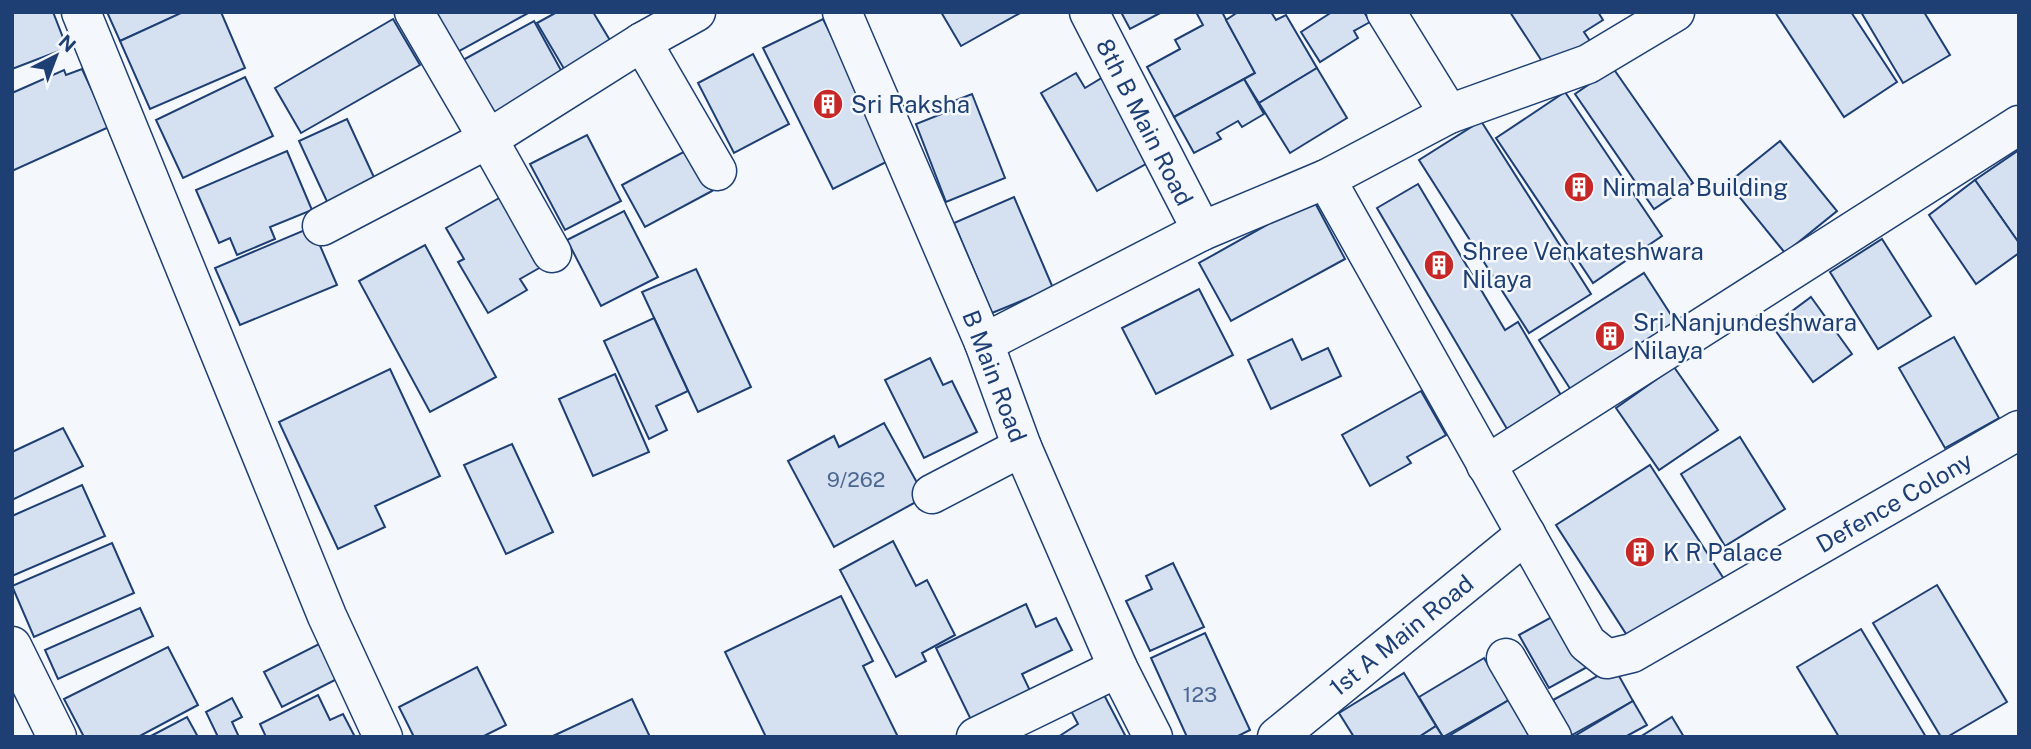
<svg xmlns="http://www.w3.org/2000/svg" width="2031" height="749" viewBox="0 0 2031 749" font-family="'Public Sans',sans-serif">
<rect width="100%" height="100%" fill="#f4f7fb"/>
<g fill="#d5e0f0" stroke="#1d3f73" stroke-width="2">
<path d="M12,12H53L67,48L12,69Z"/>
<path d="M107,12H179L180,14L120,41Z"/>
<path d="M183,12H221L245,68L150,109L120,41Z"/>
<path d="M432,12H530L454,54Z"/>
<path d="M557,12H593L617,52L570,79L537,23Z"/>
<path d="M941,12H1022L961,46Z"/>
<path d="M1121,12H1162L1130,29Z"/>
<path d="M1196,12H1222L1255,73L1174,117L1147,67L1180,49L1175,40L1203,25Z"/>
<path d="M1238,12H1271L1276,20L1286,15L1317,68L1259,103L1244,79L1255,73L1226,20Z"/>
<path d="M1332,12H1364L1370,22L1354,31L1358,38L1320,62L1301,32Z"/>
<path d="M1510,12H1598L1603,20L1584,32L1592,44L1549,72Z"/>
<path d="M1775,12H1851L1897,82L1844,117Z"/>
<path d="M1861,12H1924L1950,55L1903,83Z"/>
<path d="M393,19L420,65L301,133L275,88Z"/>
<path d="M823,19L892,159L833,189L763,48Z"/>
<path d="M534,21L568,83L497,122L463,60Z"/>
<path d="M753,54L789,124L734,153L698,83Z"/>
<path d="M1317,68L1347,118L1290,153L1259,103Z"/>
<path d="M1613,68L1693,183L1654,209L1575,94Z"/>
<path d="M82,69L109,127L12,171V93L64,70L66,75Z"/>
<path d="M1076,73L1085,88L1105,76L1153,160L1097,191L1041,93Z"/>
<path d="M245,77L273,136L183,178L156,120Z"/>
<path d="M1244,79L1264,114L1242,127L1238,121L1217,133L1221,139L1194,153L1174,117Z"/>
<path d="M1565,92L1662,236L1593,283L1496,138Z"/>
<path d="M972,94L1005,178L946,202L916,124L949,111L946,104Z"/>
<path d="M347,119L378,186L330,208L299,141Z"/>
<path d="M1481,121L1591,294L1529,333L1419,160Z"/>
<path d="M587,135L621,201L565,230L530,164Z"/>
<path d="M1780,141L1837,211L1785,253L1728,183Z"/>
<path d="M689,149L712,191L645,227L622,185Z"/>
<path d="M2019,150V243L1975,180Z"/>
<path d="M287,151L312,210L270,227L275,239L237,255L230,238L219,243L196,190Z"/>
<path d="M1975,180L2019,243V253L1976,284L1929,215Z"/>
<path d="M1418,184L1505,330L1518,322L1562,397L1507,429L1377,208Z"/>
<path d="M501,197L541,267L520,279L527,290L488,313L458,262L464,259L446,228Z"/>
<path d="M1014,197L1053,288L992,313L954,223Z"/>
<path d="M1313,199L1345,259L1231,321L1199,263Z"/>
<path d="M624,211L658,277L601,306L567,240Z"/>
<path d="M312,227L337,285L240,325L215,268Z"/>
<path d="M1882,239L1931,316L1878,349L1830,272Z"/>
<path d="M425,245L496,377L430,412L359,281Z"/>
<path d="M696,269L751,387L698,412L642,292Z"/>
<path d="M1644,273L1682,332L1576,398L1539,340Z"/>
<path d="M1199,289L1233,355L1156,394L1122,328Z"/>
<path d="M1811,297L1852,354L1813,382L1772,326Z"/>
<path d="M654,318L688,391L656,406L667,430L649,439L604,341Z"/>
<path d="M1954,337L1999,418L1945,448L1899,368Z"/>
<path d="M1292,339L1302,360L1328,348L1341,376L1271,409L1248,360Z"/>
<path d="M930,358L943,385L952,381L977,432L924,458L885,380Z"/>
<path d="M1674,367L1718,430L1659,470L1616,408Z"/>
<path d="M390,369L440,476L375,506L385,527L338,549L279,422Z"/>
<path d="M615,374L649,452L593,476L559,399Z"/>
<path d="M1421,391L1446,435L1407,457L1411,463L1370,486L1342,435Z"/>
<path d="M884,423L925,497L834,547L788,461L834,436L839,447Z"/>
<path d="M63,428L83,466L12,500V452Z"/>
<path d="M1740,437L1785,509L1725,546L1681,474Z"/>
<path d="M512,444L553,532L506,554L464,465Z"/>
<path d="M1650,465L1724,579L1630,640L1556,525Z"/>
<path d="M82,485L105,536L12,576V516Z"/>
<path d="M893,541L916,586L927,580L955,635L922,653L926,661L896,677L840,570Z"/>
<path d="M112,543L134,593L34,637L12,586Z"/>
<path d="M1173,563L1204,627L1150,651L1126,601L1152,589L1146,576Z"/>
<path d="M1937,585L2007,702L1947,737H1941L1873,623Z"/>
<path d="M841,596L873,661L863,666L898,737H766L725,652Z"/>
<path d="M1026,604L1036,627L1056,618L1072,650L1022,674L1034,699L975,728L936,648Z"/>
<path d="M140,608L153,636L58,679L45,650Z"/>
<path d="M1559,613L1589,666L1549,688L1519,635Z"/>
<path d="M1861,629L1926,737H1839L1797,667Z"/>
<path d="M1205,633L1250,730L1236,737H1187L1151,658Z"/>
<path d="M319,644L337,679L282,707L264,672Z"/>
<path d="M168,647L198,705L138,737H84L64,699Z"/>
<path d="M1484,658L1509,700L1443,737L1419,697Z"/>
<path d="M477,667L506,725L482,737H414L399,707Z"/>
<path d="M1614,667L1633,701L1572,735L1553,700Z"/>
<path d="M1404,673L1436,726L1419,737H1354L1339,713Z"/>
<path d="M1102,691L1126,737H1058L1078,724L1069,707Z"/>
<path d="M318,695L330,720L343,714L355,737H266L260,724Z"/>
<path d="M232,698L242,717L232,722L239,737H218L206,712Z"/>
<path d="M632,699L650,737L553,736Z"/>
<path d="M1509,700L1530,737H1447Z"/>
<path d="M1633,701L1647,725L1625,737H1573Z"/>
<path d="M187,717L198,737H149Z"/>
<path d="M1672,717L1684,737H1640Z"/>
<path d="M1436,726L1443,737H1419Z"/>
</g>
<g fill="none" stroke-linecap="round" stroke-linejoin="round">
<g stroke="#1d3f73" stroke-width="41">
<g id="street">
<path d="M81,12L327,616L383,737"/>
<path d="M414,12L488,139L642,42L696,12"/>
<path d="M842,12L984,343L1022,447L1118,668L1153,737"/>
<path d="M1089,12L1202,231"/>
<path d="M1386,12L1449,114"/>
<path d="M642,42L717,171"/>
<path d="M1326,179L1587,643L1607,659L1632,653L2019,430"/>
<path d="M322,226L488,139L552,253"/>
<path d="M984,343L1202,231L1326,179L1449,114L1588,64L1675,12"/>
<path d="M1486,465L2019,125"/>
<path d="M932,494L1022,447"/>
<path d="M12,646L57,737"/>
<path d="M1506,658L1552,737"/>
<path d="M976,737L1118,668"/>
<path d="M1277,737L1526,534"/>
</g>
</g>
<use href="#street" stroke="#f4f7fb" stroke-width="38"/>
</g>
<defs>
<g id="building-disc" transform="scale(1.575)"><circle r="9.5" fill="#c62828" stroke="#f4f7fb"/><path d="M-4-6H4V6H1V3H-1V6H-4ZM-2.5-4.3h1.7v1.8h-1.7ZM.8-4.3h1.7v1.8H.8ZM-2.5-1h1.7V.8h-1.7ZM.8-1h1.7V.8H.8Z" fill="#fff"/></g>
</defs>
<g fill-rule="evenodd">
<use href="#building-disc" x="828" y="104"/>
<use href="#building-disc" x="1579" y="187"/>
<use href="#building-disc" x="1439" y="265"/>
<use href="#building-disc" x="1610" y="336"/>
<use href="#building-disc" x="1640" y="552"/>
</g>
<g text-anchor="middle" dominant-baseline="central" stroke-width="5" stroke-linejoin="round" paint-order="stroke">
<g font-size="21" fill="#4b6792">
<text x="856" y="479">9/262</text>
<text x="1200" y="694">123</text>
</g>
<g font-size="24" fill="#1d3f73" stroke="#f4f7fb" text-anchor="start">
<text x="851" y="104">Sri Raksha</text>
<text x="1602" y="187">Nirmala Building</text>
<text x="1462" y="251">Shree Venkateshwara<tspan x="1462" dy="28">Nilaya</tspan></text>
<text x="1633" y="322">Sri Nanjundeshwara<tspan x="1633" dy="28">Nilaya</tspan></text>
<text x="1663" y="552">K R Palace</text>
</g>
<g font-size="24" fill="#1d3f73" stroke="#f4f7fb">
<text transform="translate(1145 122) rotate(63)">8th B Main Road</text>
<text transform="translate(995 376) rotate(69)">B Main Road</text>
<text transform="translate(1894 502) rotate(-30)">Defence Colony</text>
<text transform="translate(1401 635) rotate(-39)">1st A Main Road</text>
</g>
</g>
<rect width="2031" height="749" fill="none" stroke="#1d3f73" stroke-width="28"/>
<g transform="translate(56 56) rotate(42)" stroke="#f4f7fb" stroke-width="5" paint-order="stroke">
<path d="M0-5L12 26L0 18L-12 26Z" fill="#1d3f73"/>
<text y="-10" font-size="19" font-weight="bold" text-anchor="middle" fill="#1d3f73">N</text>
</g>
</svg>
